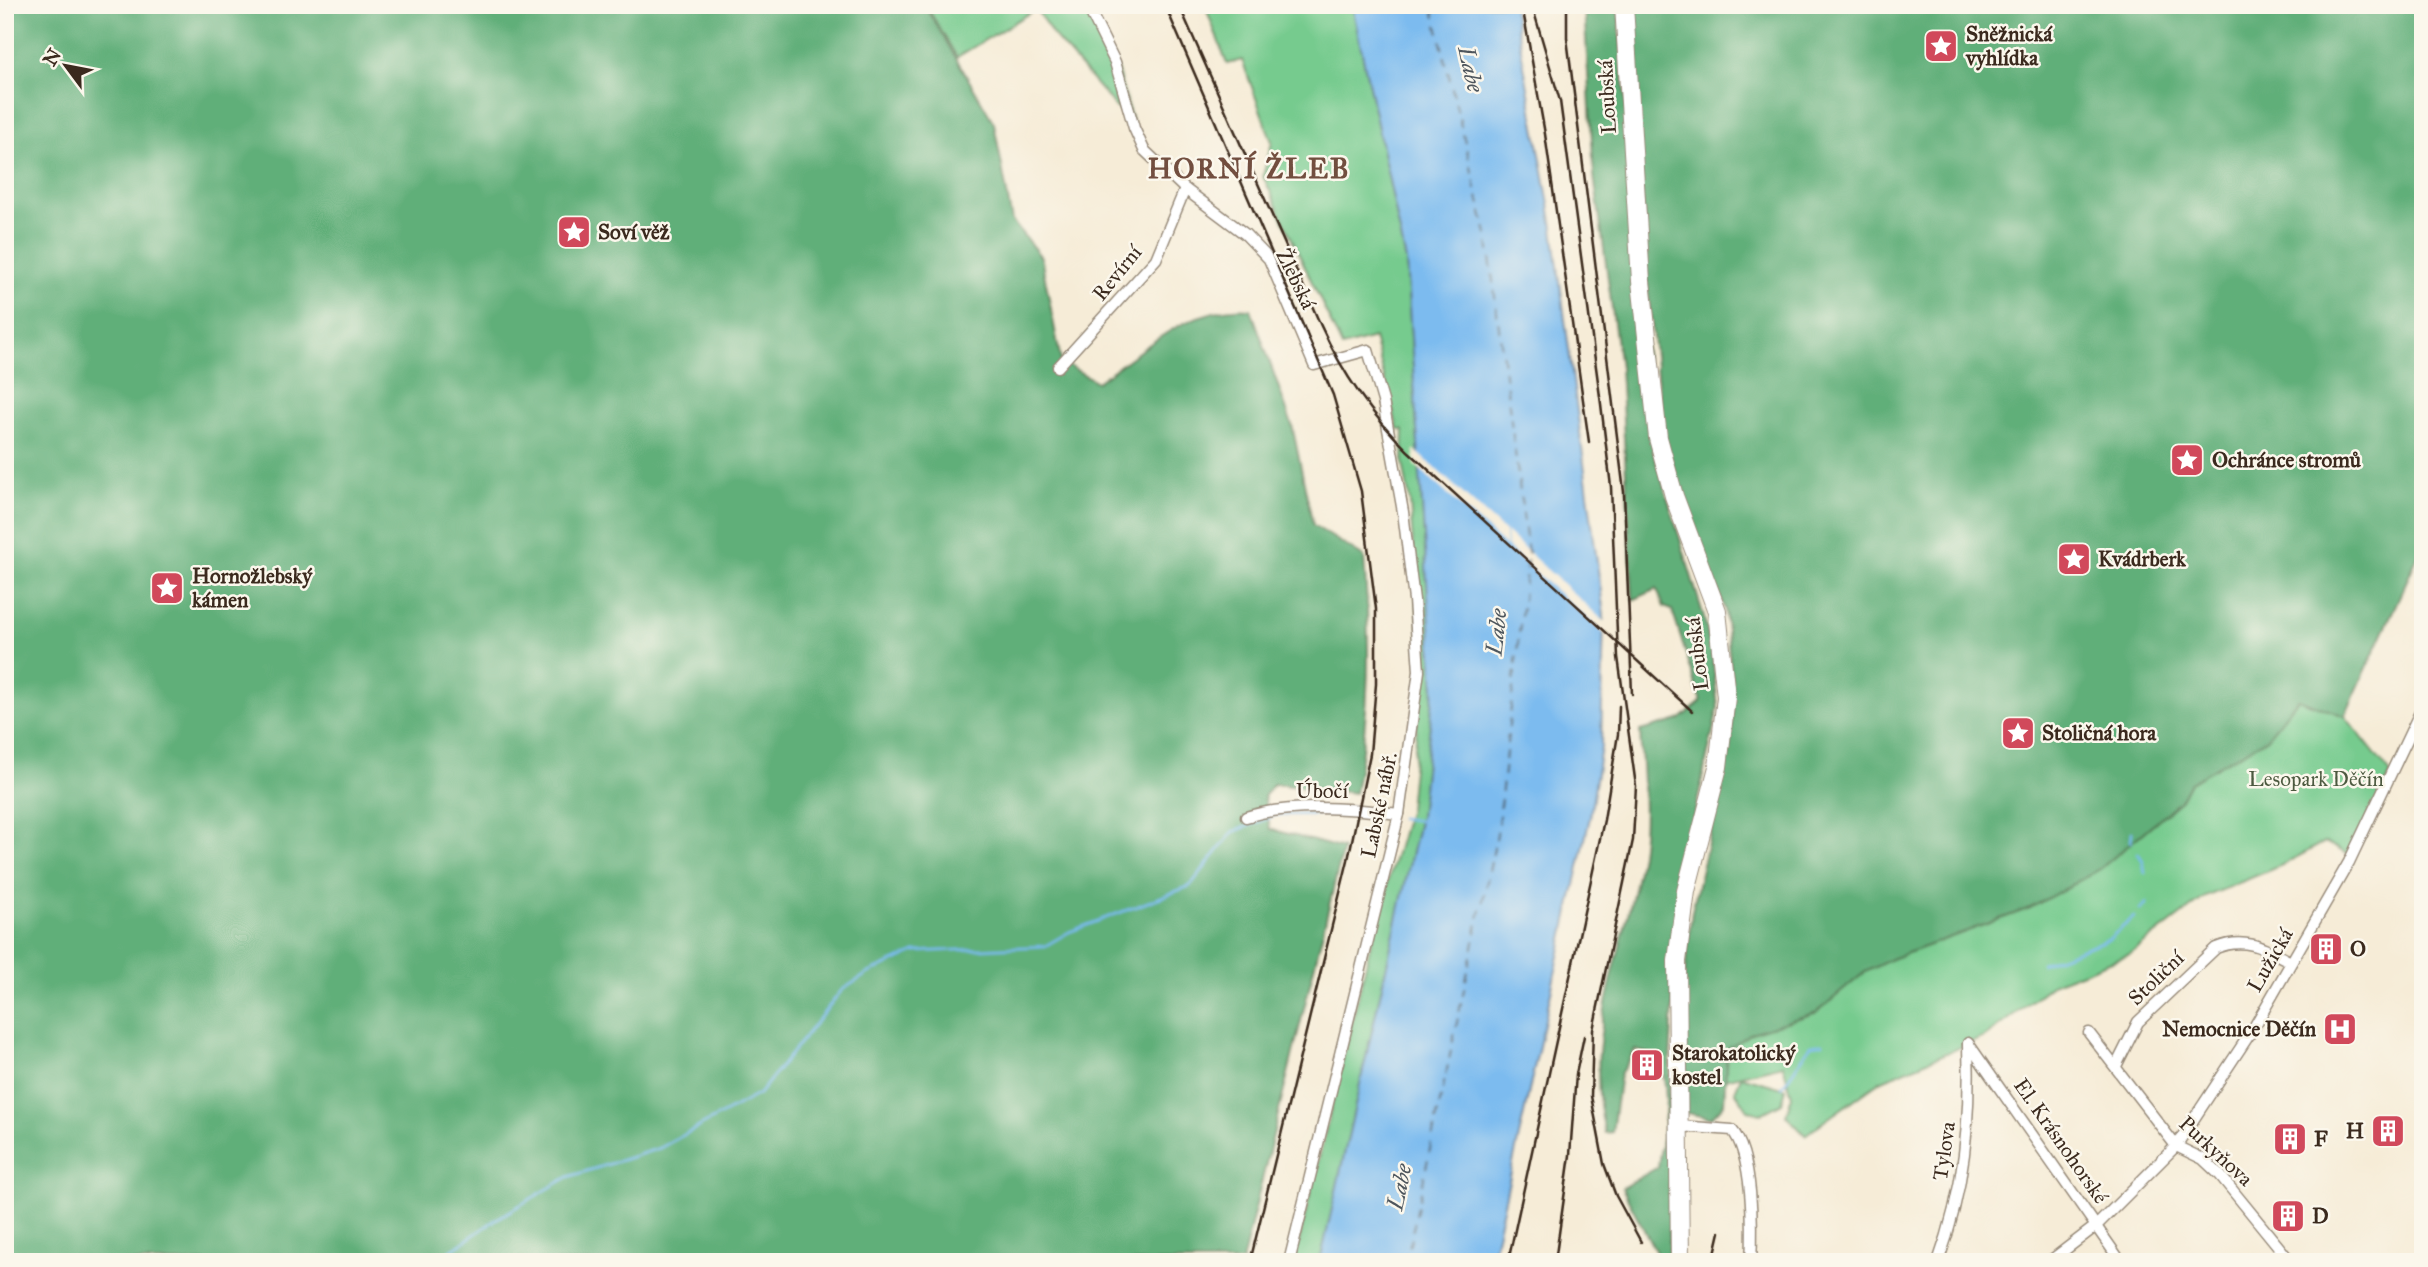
<svg xmlns="http://www.w3.org/2000/svg" width="2428" height="1267" viewBox="0 0 2428 1267" font-family="'IM FELL Great Primer',serif">
<rect width="100%" height="100%" fill="#fbf7ec"/>
<filter id="ink" filterUnits="userSpaceOnUse"><feTurbulence type="fractalNoise" baseFrequency=".0143" numOctaves="2"/><feDisplacementMap in="SourceGraphic" scale="14" xChannelSelector="R" yChannelSelector="G"/><feConvolveMatrix kernelMatrix="1 2 1 2 8 2 1 2 1" color-interpolation-filters="sRGB"/></filter>
<filter id="wash" filterUnits="userSpaceOnUse"><feTurbulence type="fractalNoise" baseFrequency=".00686" numOctaves="4" result="noise"/><feDisplacementMap in="SourceGraphic" scale="28" xChannelSelector="R" yChannelSelector="G"/><feGaussianBlur stdDeviation="1.57" result="paint"/><feColorMatrix in="noise" values="0 0 0 0 0 0 0 0 0 0 0 0 0 0 0 0 0 1.4 0 .05"/><feComposite in="paint" operator="in"/></filter>
<g filter="url(#wash)">
<rect width="100%" height="100%" fill="#f6ecd7"/>
<g fill="#76cb8e" stroke="#587a56" stroke-width="2">
<path d="M942,5H1087L1115,62L1134,128L1052,34L1036,9L957,57L930,12Z"/>
<path d="M1205,5H1352L1406,261L1434,688L1420,817L1320,1262H1294L1377,918L1409,809L1422,675L1410,502L1403,463L1404,430H1398L1374,338L1342,347L1263,176L1272,142L1242,60L1227,64Z"/>
<path d="M2298,699L2345,716L2391,774L2349,855L2325,842L2282,865L2205,897L2130,954L2054,983L1985,1037L1880,1081L1805,1135L1786,1115L1792,1096L1783,1065L1725,1079L1727,1049L1751,1033L1817,1012L1865,972L1891,959L2030,908L2100,869L2180,801L2190,782L2266,739Z"/>
<path d="M1741,1076L1786,1089L1782,1103L1761,1114L1748,1110L1735,1091Z"/>
</g>
<g fill="#60af79" stroke="#4e6c4c" stroke-width="2">
<path d="M5,5H925L994,123L1012,221L1041,257L1061,361L1097,382C1144,350 1191,303 1251,309L1292,425L1313,525L1364,557C1370,637 1371,714 1355,793L1274,784L1264,796L1270,829L1343,849L1242,1262H5Z"/>
<path d="M1584,5H1618L1654,454L1703,614L1712,652L1718,708L1679,884L1670,1063L1669,1262H1661L1622,1188L1658,1167C1662,1133 1675,1086 1655,1055L1635,1050L1620,1074L1612,1132L1605,1133C1581,1035 1626,949 1641,854C1647,813 1642,772 1640,731L1679,720L1701,702L1672,610L1664,607L1657,589L1633,600L1620,367L1594,176Z"/>
<path d="M1632,5H2423V545L2345,716L2298,699L2266,739L2190,782L2180,801L2100,869L2030,908L1891,959L1865,972L1817,1012L1751,1033L1727,1049L1724,1104L1711,1118L1686,1113L1684,977L1692,911L1729,752L1734,704L1725,610L1681,495L1663,432L1647,281Z"/>
</g>
<path fill="#7bbbef" stroke="#5b7286" stroke-width="2" d="M1352,5H1513L1552,221L1604,615L1601,747L1590,817L1491,1262H1320L1420,817L1434,688L1406,261Z"/>
<g fill="#f6ecd7">
<path d="M1414,449L1505,532L1506,547L1415,465Z"/>
<path d="M1506,532L1608,625L1609,638L1507,547Z"/>
</g>
<g fill="none" stroke-linecap="round" stroke-linejoin="round">
<g stroke="#7bbbef" stroke-width="2.5">
<path d="M1400,818L1421,821"/>
<path d="M2131,842L2132,832"/>
<path d="M2138,853L2143,861L2145,873"/>
<path d="M2140,910L2147,903"/>
<path d="M2041,964L2109,939L2134,917"/>
<path d="M1782,1087L1811,1045L1823,1043"/>
<path d="M435,1262L498,1218L568,1177L660,1148L759,1094L842,990L869,973L915,952L1045,946L1069,932L1190,886L1233,832L1276,815L1348,814"/>
</g>
<path stroke="#4e565d" stroke-width="2" stroke-dasharray="9 7" stroke-linecap="butt" d="M1406,1262L1497,834L1528,553L1487,234L1432,5"/>
</g>
</g>
<g filter="url(#ink)">
<g fill="none" stroke-linecap="round" stroke-linejoin="round">
<g stroke="#988b7a" stroke-width="13">
<g id="minor">
<path d="M1087,5L1115,62L1134,128L1144,150L1185,189L1245,234L1269,259L1314,365L1368,350L1383,401L1403,512L1414,600L1419,671L1399,814L1289,1262"/>
<path d="M1058,367L1156,259L1185,189"/>
<path d="M1246,817C1290,803 1354,808 1399,814"/>
<path d="M2089,1033L2176,1146L2203,1159L2220,1175L2291,1262"/>
<path d="M1968,1043L2121,1262"/>
<path d="M2116,1066L2138,1022L2216,948C2245,936 2264,948 2291,962"/>
<path d="M1679,1126L1732,1130C1753,1154 1753,1229 1751,1262"/>
<path d="M1938,1262C1964,1191 1971,1120 1968,1045"/>
<path d="M2049,1262L2096,1226L2176,1146L2253,1029L2349,862L2423,706"/>
</g>
</g>
<g stroke="#988b7a" stroke-width="20">
<path id="primary" d="M1624,5L1641,281L1658,438L1674,496L1717,611L1726,697L1718,767L1686,891L1677,961L1680,1262"/>
</g>
<use href="#minor" stroke="#fff" stroke-width="10"/>
<use href="#primary" stroke="#fff" stroke-width="18"/>
<g stroke="#3b2a1e" stroke-width="2.5">
<path d="M1165,5L1333,395L1361,491L1376,609V684L1370,754L1348,860L1250,1262"/>
<path d="M1179,5L1321,326C1343,374 1370,414 1408,451L1692,711"/>
<path d="M1522,5L1545,134L1589,442"/>
<path d="M1532,5L1560,101L1601,404L1611,487L1618,657L1636,786L1633,840L1593,1030L1591,1096L1604,1164L1616,1196L1641,1242"/>
<path d="M1567,5V38L1624,492L1632,694"/>
<path d="M1508,1262L1604,820L1618,734L1619,706"/>
<path d="M1555,1262L1570,1155L1576,1074L1584,1036"/>
<path d="M1713,1262L1720,1232"/>
</g>
</g>
</g>
<defs>
<g id="sight-square" transform="scale(1.75)"><rect x="-9" y="-9" width="18" height="18" rx="4" fill="#d1495b" stroke="#fbf7ec"/><path d="M0-6L1.8-2.2L6-1.7L2.9 1.2L3.7 5.4L0 3.3L-3.7 5.4L-2.9 1.2L-6-1.7L-1.8-2.2Z" fill="#fff"/></g>
<g id="building-square" transform="scale(1.75)"><rect x="-9" y="-9" width="18" height="18" rx="4" fill="#d1495b" stroke="#fbf7ec"/><path d="M-4-6H4V6H1V3H-1V6H-4ZM-2.5-4.3h1.7v1.8h-1.7ZM.8-4.3h1.7v1.8H.8ZM-2.5-1h1.7V.8h-1.7ZM.8-1h1.7V.8H.8Z" fill="#fff"/></g>
<g id="hospital-square" transform="scale(1.75)"><rect x="-9" y="-9" width="18" height="18" rx="4" fill="#d1495b" stroke="#fbf7ec"/><path d="M-5-5h3v3.5h4V-5h3V5h-3V1.5h-4V5h-3Z" fill="#fff"/></g>
</defs>
<g fill-rule="evenodd">
<use href="#sight-square" x="1941" y="46"/>
<use href="#sight-square" x="574" y="232"/>
<use href="#sight-square" x="2187" y="460"/>
<use href="#sight-square" x="2074" y="559"/>
<use href="#sight-square" x="167" y="588"/>
<use href="#sight-square" x="2018" y="733"/>
<use href="#building-square" x="2326" y="949"/>
<use href="#hospital-square" x="2340" y="1029"/>
<use href="#building-square" x="1647" y="1065"/>
<use href="#building-square" x="2388" y="1131"/>
<use href="#building-square" x="2290" y="1139"/>
<use href="#building-square" x="2288" y="1216"/>
</g>
<g text-anchor="middle" dominant-baseline="central" stroke-width="5" stroke-linejoin="round" paint-order="stroke">
<g font-size="21" font-weight="bold" fill="#3b2a1e" stroke="#fbf7ec" text-anchor="start">
<text x="1966" y="34">Sněžnická<tspan x="1966" dy="24">vyhlídka</tspan></text>
<text x="598" y="232">Soví věž</text>
<text x="2212" y="460">Ochránce stromů</text>
<text x="2098" y="559">Kvádrberk</text>
<text x="192" y="576">Hornožlebský<tspan x="192" dy="24">kámen</tspan></text>
<text x="2042" y="733">Stoličná hora</text>
<text x="2350" y="949">O</text>
<text x="2316" y="1029" text-anchor="end">Nemocnice Děčín</text>
<text x="1672" y="1053">Starokatolický<tspan x="1672" dy="24">kostel</tspan></text>
<text x="2364" y="1131" text-anchor="end">H</text>
<text x="2314" y="1139">F</text>
<text x="2312" y="1216">D</text>
</g>
<g font-size="21" fill="#3b2a1e" stroke="#fbf7ec">
<text transform="translate(1607 97) rotate(-93)">Loubská</text>
<text transform="translate(1117 273) rotate(-51)">Revírní</text>
<text transform="translate(1296 279) rotate(64)">Žlebská</text>
<text transform="translate(1697 654) rotate(-97)">Loubská</text>
<text x="1322" y="791">Úbočí</text>
<text transform="translate(1379 805) rotate(-78)">Labské nábř.</text>
<text transform="translate(2270 960) rotate(-60)">Lužická</text>
<text transform="translate(2156 978) rotate(-44)">Stoliční</text>
<text transform="translate(2061 1141) rotate(55)">El. Krásnohorské</text>
<text transform="translate(1944 1151) rotate(-82)">Tylova</text>
<text transform="translate(2216 1151) rotate(43)">Purkyňova</text>
</g>
<g font-size="21" fill="#4d5a40" stroke="#fbf7ec">
<text x="2316" y="779">Lesopark Děčín</text>
</g>
<g font-size="23" font-style="italic" fill="#4e565d" stroke="#fbf7ec">
<text transform="translate(1471 69) rotate(77)">Labe</text>
<text transform="translate(1496 632) rotate(-84)">Labe</text>
<text transform="translate(1399 1187) rotate(-78)">Labe</text>
</g>
<g font-size="28" font-weight="bold" letter-spacing="2" fill="#724e3f" stroke="#fbf7ec">
<text x="1249" y="168">HORNÍ ŽLEB</text>
</g>
</g>
<rect width="2428" height="1267" fill="none" stroke="#fbf7ec" stroke-width="28"/>
<g transform="translate(66 66) rotate(302)" stroke="#fbf7ec" stroke-width="5" paint-order="stroke">
<path d="M0-5L12 26L0 18L-12 26Z" fill="#3b2a1e"/>
<text y="-10" font-size="19" font-weight="bold" text-anchor="middle" fill="#3b2a1e">N</text>
</g>
</svg>
